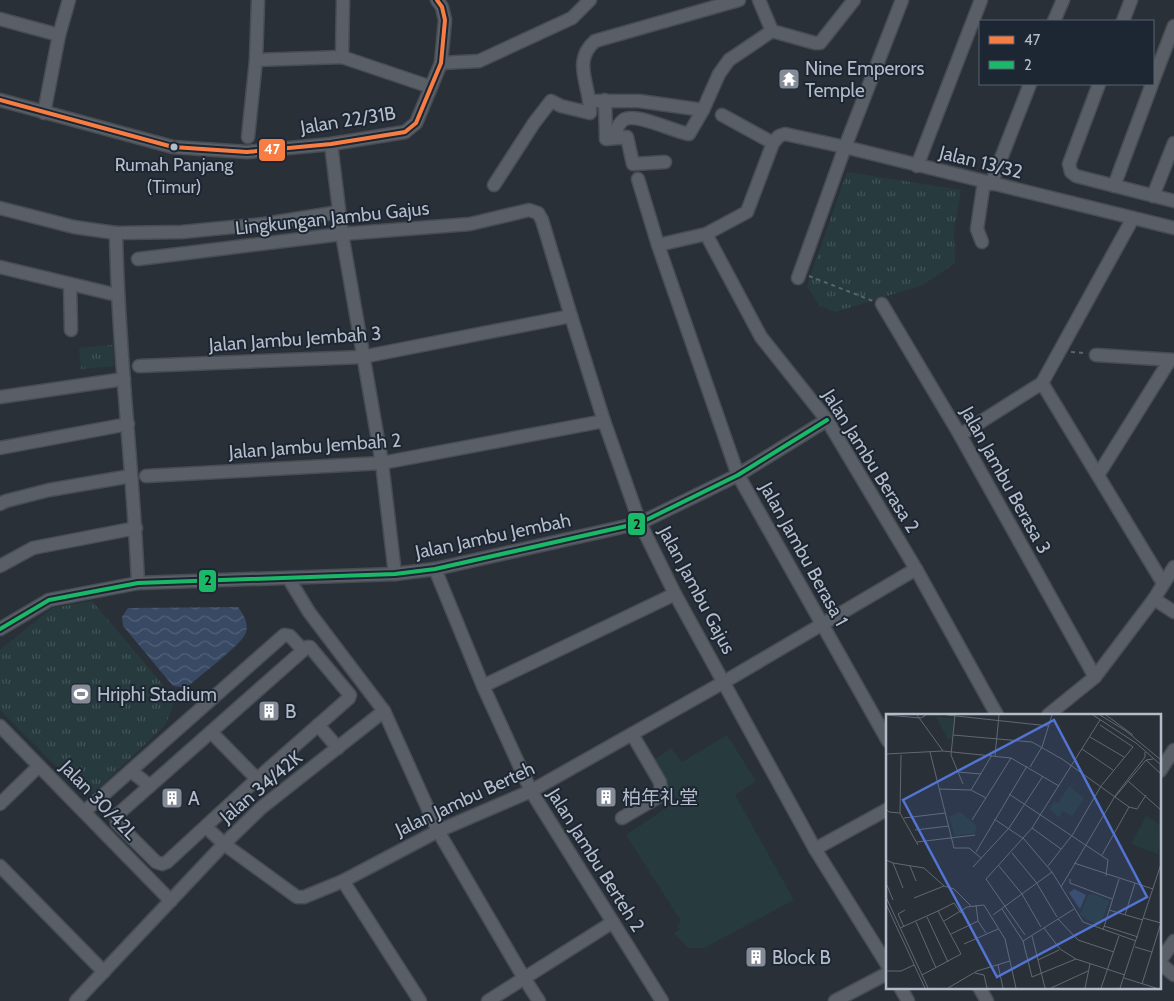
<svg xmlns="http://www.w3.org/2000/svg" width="1174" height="1001" viewBox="0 0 1174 1001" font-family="Cabin,'Noto Sans SC',sans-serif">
<defs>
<pattern id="park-tufts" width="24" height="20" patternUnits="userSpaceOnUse" patternTransform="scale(1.25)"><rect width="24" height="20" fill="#273a3e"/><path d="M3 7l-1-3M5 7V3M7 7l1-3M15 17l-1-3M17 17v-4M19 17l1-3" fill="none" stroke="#445559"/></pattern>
<pattern id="water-waves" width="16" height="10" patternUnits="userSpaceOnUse" patternTransform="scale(1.25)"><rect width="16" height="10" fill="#384963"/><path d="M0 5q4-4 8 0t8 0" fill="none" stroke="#526178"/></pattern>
</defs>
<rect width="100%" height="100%" fill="#2a3038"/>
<path fill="#273a3e" d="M727,735L756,781L735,795L794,900L704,948H688L674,933L680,929L677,926L681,921L626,835L677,801L652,761L671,748L682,762Z"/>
<g fill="url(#park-tufts)">
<path d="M847,172L961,190L954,230L955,263L923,285L835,312L819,305L807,286Z"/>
<path d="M113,345L114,366L81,369L79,348Z"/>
<path d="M92,601L175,699L166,724L95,792L81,791L0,710V650L52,608Z"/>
</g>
<path fill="url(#water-waves)" d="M238,607C243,614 249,623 246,632C244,643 197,678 186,688L173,686L123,626L122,617L128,608Z"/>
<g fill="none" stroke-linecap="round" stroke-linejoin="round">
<g stroke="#484c53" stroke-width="15">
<g id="minor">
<path d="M759,0L772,31"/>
<path d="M0,19L59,35"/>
<path d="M1054,21L1063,0"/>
<path d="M1123,21L1131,0"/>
<path d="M342,57L343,0"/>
<path d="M256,60L342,57L431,87"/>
<path d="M441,63L479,61L572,18L590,0"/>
<path d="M1153,81L1174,26"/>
<path d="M1099,84L1069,164L1071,172L1076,176L1174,201"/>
<path d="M0,100L173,147L247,152L331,144L405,132L416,123L441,63L445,20L442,7L437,0"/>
<path d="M605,100L606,139L627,137L633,164L665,162"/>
<path d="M590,101H639L703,110L719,74L729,60L772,31L815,43H820L854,0"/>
<path d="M44,113L59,35L69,0"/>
<path d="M722,115L773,143"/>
<path d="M248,137L256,60L258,0"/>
<path d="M618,138L617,128C619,125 622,120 625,119C638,113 674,132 689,134L703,110"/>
<path d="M331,144L342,234L382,463L395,574"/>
<path d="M917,166L981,0"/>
<path d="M638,179L658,245L738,475L888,741"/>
<path d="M991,184L1030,84"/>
<path d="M494,185L534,123L551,101L561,106L590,113C591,86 571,62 595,41L739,0"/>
<path d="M1114,186L1152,84"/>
<path d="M1153,196L1174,143"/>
<path d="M0,208L74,227L116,233L182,232L264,224L339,212"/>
<path d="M116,233C118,350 133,466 138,583"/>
<path d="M706,234L761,337L827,420L916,569L997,715"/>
<path d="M982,242L977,229L984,182"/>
<path d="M658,245L706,234L747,212L773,143L779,136L785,134L845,147L1174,228"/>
<path d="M138,259L342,234L470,224L529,210L538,213L542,220L571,316L604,421L640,523L675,594L815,849L888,966"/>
<path d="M0,267L117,295"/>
<path d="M798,278L845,147L902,0"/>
<path d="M70,284L71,330"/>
<path d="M882,304L960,435L1095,677"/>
<path d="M1096,355L1174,360"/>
<path d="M139,366L362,357L571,316"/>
<path d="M1042,383L1163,583"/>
<path d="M0,397L124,379"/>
<path d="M960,435L1042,383L1133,218"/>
<path d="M0,448L128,424"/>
<path d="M1098,475L1170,360"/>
<path d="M146,476L382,463L604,421"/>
<path d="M0,504L6,501L49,490L131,476"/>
<path d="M0,566L33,548L136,528"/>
<path d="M435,569L483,686L531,791L662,1001"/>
<path d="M289,579L309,612L384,711L438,831L524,978L539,1001"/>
<path d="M1154,599L1174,612"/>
<path d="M0,629L49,600L138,583L395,574L435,569L640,523L738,475L827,420"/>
<path d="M307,647H310L350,695L349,698L257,779L167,862L162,864L156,862L117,823V815Z"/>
<path d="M483,686L675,594"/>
<path d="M1048,715L1095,677L1154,599L1174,567"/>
<path d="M318,725L338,748"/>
<path d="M0,726L171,901"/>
<path d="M211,732L257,779"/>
<path d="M131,771L150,786"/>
<path d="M1160,771L1174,750"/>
<path d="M0,804L39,766"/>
<path d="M84,812L284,635L290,636L303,650"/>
<path d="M622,818L658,797L661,789L660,782L632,734"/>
<path d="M206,827L224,844L297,897H304L343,881L438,831L531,791L724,682L916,569"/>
<path d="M815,849L888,809"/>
<path d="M0,866L104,972"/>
<path d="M343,881L420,1001"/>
<path d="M1160,961L1174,941"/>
<path d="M1160,963L1174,975"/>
<path d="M900,987L908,1001"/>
<path d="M979,987L987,1001"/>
<path d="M76,1001L224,844L261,808L384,711"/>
<path d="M488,1001L613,922"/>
<path d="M835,1001L888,973"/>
</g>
</g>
<g stroke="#5d636a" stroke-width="2" stroke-dasharray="4 4" stroke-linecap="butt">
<path d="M809,276L873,301"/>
<path d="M1071,352L1084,353"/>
</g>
<use href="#minor" stroke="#5a5e66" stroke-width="12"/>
<g stroke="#1d2633" stroke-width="8">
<path id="bus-1" d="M0,100L173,147L247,152L331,144L405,132L416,123L441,63L445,20L442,7L437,0"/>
</g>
<g stroke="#1d2633" stroke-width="8">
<path id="bus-2" d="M0,629L49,600L138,583L395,574L435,569L640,523L738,475L827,420"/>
</g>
<use href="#bus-1" stroke="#f77d43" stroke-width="4"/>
<use href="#bus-2" stroke="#1ab867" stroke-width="4"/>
</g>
<defs>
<g id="temple-square" transform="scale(1.125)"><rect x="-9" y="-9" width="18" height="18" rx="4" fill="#848b96" stroke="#1d2633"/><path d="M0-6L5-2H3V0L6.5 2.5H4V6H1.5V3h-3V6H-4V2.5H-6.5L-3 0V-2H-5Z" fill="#fff"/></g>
<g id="stadium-square" transform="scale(1.125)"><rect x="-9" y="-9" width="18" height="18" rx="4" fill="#848b96" stroke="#1d2633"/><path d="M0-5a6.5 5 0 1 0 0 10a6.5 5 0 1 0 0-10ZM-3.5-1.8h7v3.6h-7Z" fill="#fff"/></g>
<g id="building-square" transform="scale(1.125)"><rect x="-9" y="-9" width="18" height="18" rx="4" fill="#848b96" stroke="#1d2633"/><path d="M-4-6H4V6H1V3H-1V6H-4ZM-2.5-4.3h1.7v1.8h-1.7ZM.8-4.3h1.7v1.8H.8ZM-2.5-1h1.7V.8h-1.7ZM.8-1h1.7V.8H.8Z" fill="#fff"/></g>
</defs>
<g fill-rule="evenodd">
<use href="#temple-square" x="789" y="79"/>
<use href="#stadium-square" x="81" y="694"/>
<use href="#building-square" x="269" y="711"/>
<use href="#building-square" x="606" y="797"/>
<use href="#building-square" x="172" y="798"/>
<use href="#building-square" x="756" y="957"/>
</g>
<circle fill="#b4bcc9" stroke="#1d2633" stroke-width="2" cx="174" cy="147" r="4.5"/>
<g text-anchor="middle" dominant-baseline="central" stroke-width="4" stroke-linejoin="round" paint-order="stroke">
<g font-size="18" fill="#b4bcc9" stroke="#1d2633">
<text x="174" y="165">Rumah Panjang<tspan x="174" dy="22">(Timur)</tspan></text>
</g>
<g font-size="19" fill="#b4bcc9" stroke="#1d2633" text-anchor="start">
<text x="805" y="68">Nine Emperors<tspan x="805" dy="22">Temple</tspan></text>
<text x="97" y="694">Hriphi Stadium</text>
<text x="285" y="711">B</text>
<text x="622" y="797">柏年礼堂</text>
<text x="188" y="798">A</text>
<text x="772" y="957">Block B</text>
</g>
<g font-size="19" fill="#b4bcc9" stroke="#1d2633">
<text transform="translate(348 120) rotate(-9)">Jalan 22/31B</text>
<text transform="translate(981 162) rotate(14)">Jalan 13/32</text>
<text transform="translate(332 218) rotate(-6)">Lingkungan Jambu Gajus</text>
<text transform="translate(295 339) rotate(-4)">Jalan Jambu Jembah 3</text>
<text transform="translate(315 446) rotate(-4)">Jalan Jambu Jembah 2</text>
<text transform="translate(871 461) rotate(58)">Jalan Jambu Berasa 2</text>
<text transform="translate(1006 480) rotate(61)">Jalan Jambu Berasa 3</text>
<text transform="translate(493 536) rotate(-12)">Jalan Jambu Jembah</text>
<text transform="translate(804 554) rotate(61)">Jalan Jambu Berasa 1</text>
<text transform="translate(697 590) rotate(62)">Jalan Jambu Gajus</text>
<text transform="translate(261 787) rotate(-40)">Jalan 34/42K</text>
<text transform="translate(465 799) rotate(-25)">Jalan Jambu Berteh</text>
<text transform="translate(99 800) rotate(46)">Jalan 30/42L</text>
<text transform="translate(596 860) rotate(58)">Jalan Jambu Berteh 2</text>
</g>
</g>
<g transform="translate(886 714)">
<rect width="275" height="275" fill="#2a3038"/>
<path d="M183,72L198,84L186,102L177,97L173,104L163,95L168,87L172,89ZM260,102L275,111L272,140L245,130Z" fill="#273a3e"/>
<path d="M50,3L68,4L66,25H62ZM74,98L91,112L89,119L69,122L63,103ZM207,180L223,187L214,213L194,201L202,181Z" fill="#273a3e"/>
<path d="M188,175L200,181L194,195L183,179Z" fill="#384963"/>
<path fill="none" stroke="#616872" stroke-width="1" d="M0,1L35,4L40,1M31,1L57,37M61,1L163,12M69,1L65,41L77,70M207,1L250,29L275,51M214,1L240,17L275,46M220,1L247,21M67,21L146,28L176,45L243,93L251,95L260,81M204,23L238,43M196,35L227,56M44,38L68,134H83L95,144M0,40L57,37L125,44L173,72M15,41L14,99L32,131M109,42L113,1M260,46L275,60M144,53L156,33L166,1M72,58L95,60M242,67L275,96M53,75L85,76L100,84M85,76L106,41M123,80L222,146L220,162M229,83L260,46L267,45M0,95L3,98L14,99M18,104L59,99M108,105L138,125L166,158L197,208L250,227M86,106L125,44M146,114L175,135M29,116L63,112M31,128L89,121M90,138L141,52M126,139L150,168L171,203M216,141L243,93M0,146L7,149L17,174M7,149L38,154L58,172M188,149L267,175M24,152L30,167M113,152L136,180L155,213M162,152L187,120L215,72L247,33L214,11M87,153L123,114L157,62M184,165V169L226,185M0,169L7,186M175,173L229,82L259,43V38M0,183L42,274M28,184L58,172L68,175L85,192M0,190L39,274M90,191L92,207L100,219M116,195L137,227L146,263L190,245M223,196L257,206M52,197L68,189L75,199M107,201L166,158M239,201L249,169M41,203L62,248M172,205L192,226L228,238M58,207L81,193L98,191L119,225L130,274M30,208L50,254M218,212L252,223M18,213L12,200L19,196M14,214L52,197L75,240L36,261M158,214L174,235L190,245L239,261M217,216L233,165M65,220L92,207M139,221L100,165L146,114L214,6M146,222L159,274M137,227L188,195M78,230L112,215M249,233L266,238M152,246L173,236M112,251L117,274M0,257H15L28,251M89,259L98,261L101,274M238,264L270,274M256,270L275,209L257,204M62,274L91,257L124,247M165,274L202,257M199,274L204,250M215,274L233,222M234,274L275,150"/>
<path fill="#5274d3" fill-opacity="0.15" stroke="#5274d3" stroke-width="2.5" d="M168,6L261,183L111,263L17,86Z"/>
<rect width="275" height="275" fill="none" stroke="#b4bcc9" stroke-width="2.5"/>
</g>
<g stroke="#1d2633" stroke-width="2">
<rect x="258" y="138" width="28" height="24" rx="5" fill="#f77d43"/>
<rect x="627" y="512" width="19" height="24" rx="5" fill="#1ab867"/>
<rect x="198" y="569" width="19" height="24" rx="5" fill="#1ab867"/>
</g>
<g font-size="14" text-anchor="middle" font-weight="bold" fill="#fff">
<text x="272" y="154">47</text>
</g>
<g font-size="14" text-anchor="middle" font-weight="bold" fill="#111">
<text x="637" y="529">2</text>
<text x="208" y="585">2</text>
</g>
<rect x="979" y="20" width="175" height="65" fill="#1d2633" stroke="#59626f"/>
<rect x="989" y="36" width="25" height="8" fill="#f77d43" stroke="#59626f"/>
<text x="1024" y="45" font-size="15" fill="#b4bcc9">47</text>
<rect x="989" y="61" width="25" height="8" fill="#1ab867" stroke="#59626f"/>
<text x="1024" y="70" font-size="15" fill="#b4bcc9">2</text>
</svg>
